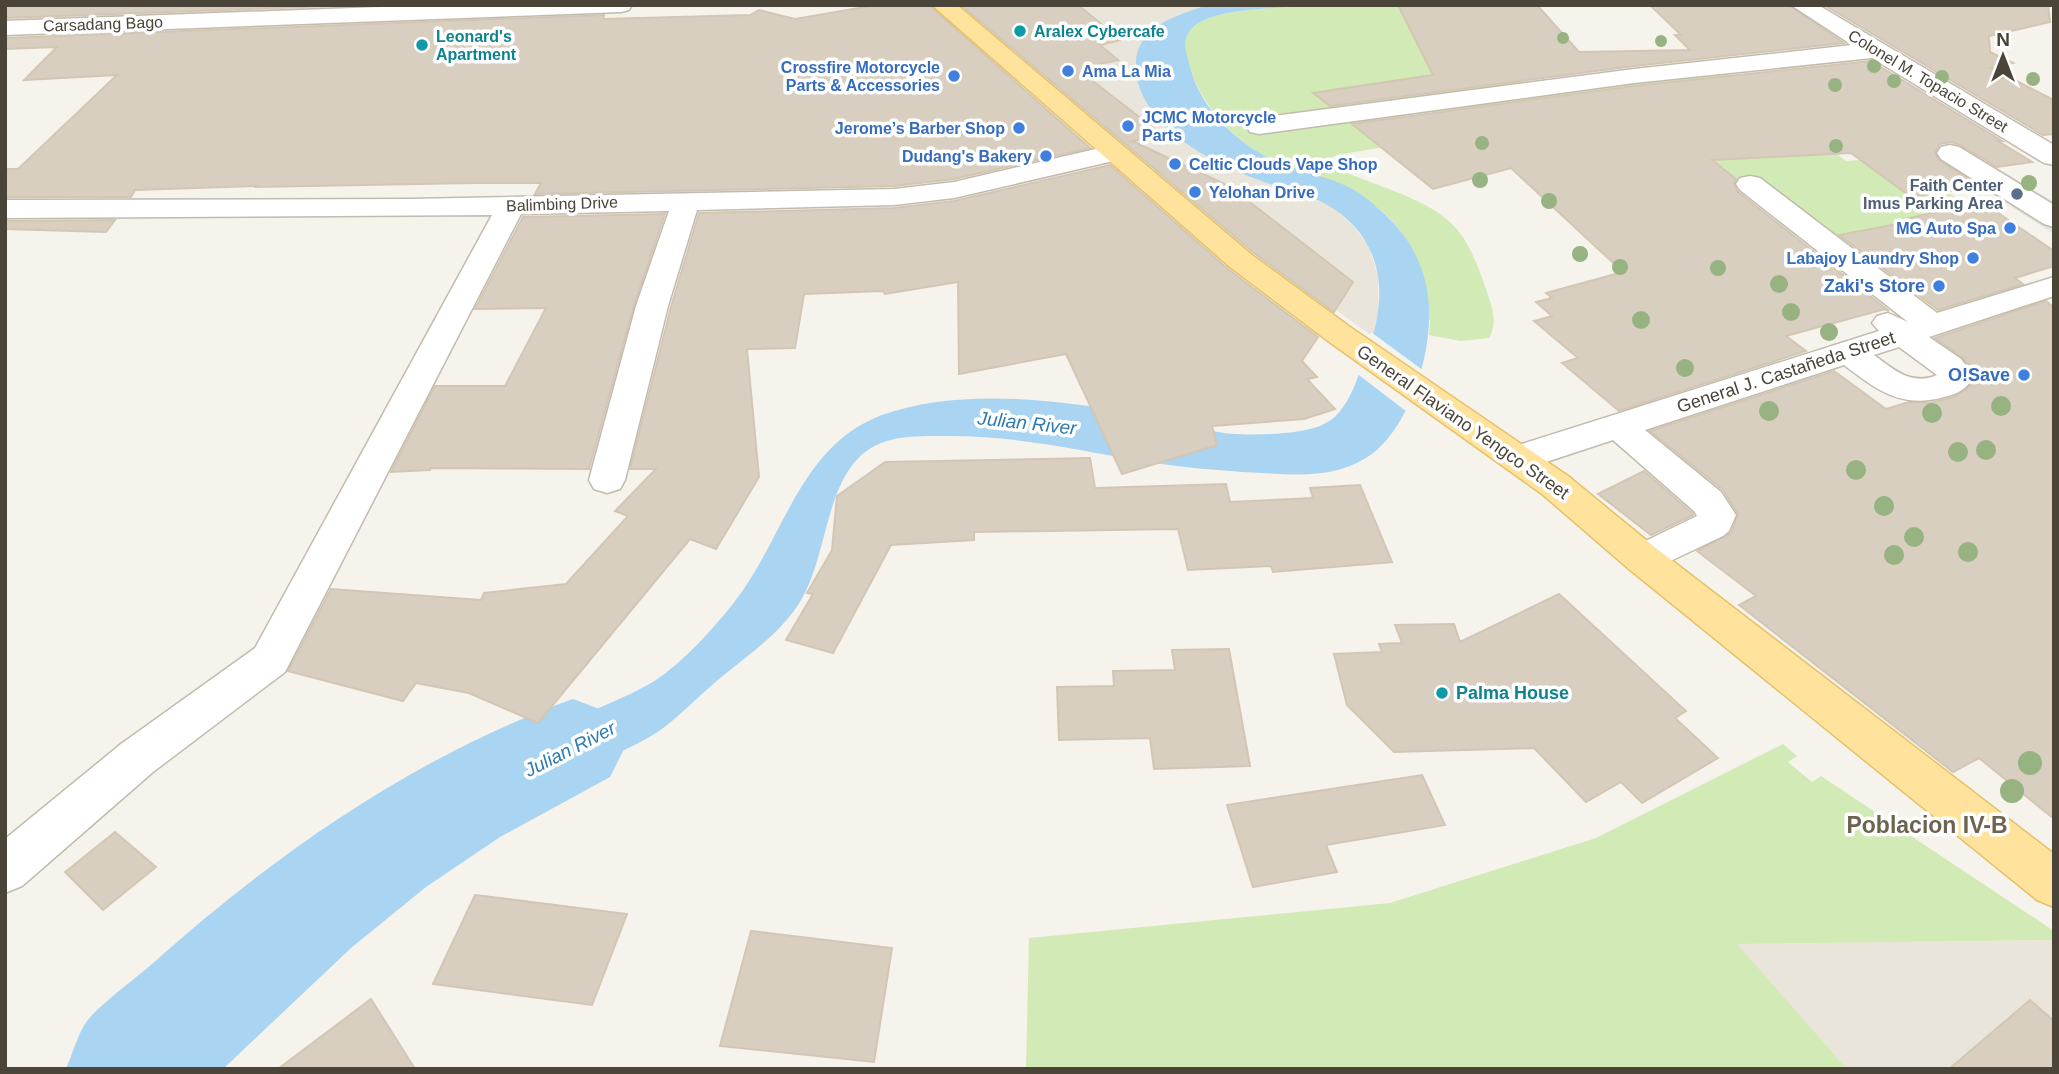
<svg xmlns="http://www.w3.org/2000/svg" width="2059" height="1074" viewBox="0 0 2059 1074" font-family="Helvetica,sans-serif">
<rect width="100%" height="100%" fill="#f6f3ec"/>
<g fill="#eae5da">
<path d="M5,5H450L5,23Z"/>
<path d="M959,5H1207L1152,28L1144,37L1155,116L1173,134L1200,152L1287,189L1313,196L1336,210L1354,227L1368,245L1378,276L1379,314L1373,337L1220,225Z"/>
<path d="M2054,940V1069H1847L1736,944Z"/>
</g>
<g fill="#d2eab5">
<path d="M1327,5H1398L1507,66L1529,86L1715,65L1846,161L1860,160L1899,188L1934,183L1968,206L1906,219L1908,222L1828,237L1753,180L1701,190L1453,132L1427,108L1399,114L1423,137L1397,145L1337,155L1329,159L1331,164L1342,171C1375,185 1428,199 1453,225C1470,242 1479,269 1487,292C1492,307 1498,323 1489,338L1461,341L1429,335L1430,321C1424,301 1410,245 1400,231C1372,191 1328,182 1287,166C1240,148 1202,110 1188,62C1186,54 1184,45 1187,36C1198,3 1298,9 1327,5Z"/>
<path d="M1783,744L1797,756L1788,762L1812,782L1821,776L2054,931V940L1737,944L1847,1069H1026L1029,938L1390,903L1596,838Z"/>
</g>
<path fill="#e5e3e0" d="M1960,146L2054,202V234L1925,151Z"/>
<path fill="#a9d4f2" d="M1207,5H1327C1296,9 1207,4 1189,32C1182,43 1187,55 1190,67C1202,113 1243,149 1287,166C1309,174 1333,178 1354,190C1371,200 1389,217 1401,232C1431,270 1434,314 1424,359C1416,394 1397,439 1366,458C1333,478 1299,475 1262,473C1220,471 1178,467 1136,460C1074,449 1014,436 950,436C930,436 906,435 887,441C824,459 831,551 801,600C783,631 751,653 724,675C701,693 680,717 656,733C631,749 601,759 575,773C541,791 507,812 474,832L450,784C494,760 537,738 582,716C606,704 634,694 656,680C684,661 711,631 732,605C784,541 798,446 882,415C967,384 1081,403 1168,419C1187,423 1205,430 1224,433C1249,436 1300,435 1322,425C1349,414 1358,375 1368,350C1384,309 1386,261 1354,226C1325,195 1296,194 1259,180C1211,162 1142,128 1136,71C1132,27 1174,17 1207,5Z"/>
<path fill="#f6f3ec" d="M1371,332L1424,371L1407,412L1355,372Z"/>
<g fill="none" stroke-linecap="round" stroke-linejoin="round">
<path fill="#a9d4f2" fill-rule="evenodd" d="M573,699L610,713L626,745L610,777L500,837L426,887L351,948L223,1069H66C72,1055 77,1037 85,1024C94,1009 136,978 152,964C276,853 415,756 573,699Z"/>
</g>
<g fill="#d8cfc1" stroke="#d3c7b4" stroke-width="2">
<path d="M5,5H356L5,18Z"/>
<path d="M876,5H929L1090,148L954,179L894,186L535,194L541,183H474L256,187L257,186L135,190L131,197H5V169H18L117,75L24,80L57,47L5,49V38L604,15L603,19L750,15L759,10L795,19Z"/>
<path d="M961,5H1078L1121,40L1100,45L1118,60L1083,68L1089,74L1085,75L1164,136L1132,141L1229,186L1353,282L1334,312L1254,253Z"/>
<path d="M1398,5H1537L1579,52L1690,50L1675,35H1681L1650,5H1788L1844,43L1634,66L1330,106L1313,93L1433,75Z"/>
<path d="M1824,5H2048L2050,22L1989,36L1990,52L2013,63L1991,68L2054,100V134L2043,135Z"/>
<path d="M1871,61L2002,141H1998L2032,162L1997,167L1960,145L1951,142L1940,144L1935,152L1939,160L1980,187L1911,197L1851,153L1712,160L1736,179L1734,185L1738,192L1889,311L1885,309L1786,336L1806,351L1619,411L1562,363L1578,358L1534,321L1552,316L1536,302L1552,298L1546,293L1623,272L1511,168L1433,189L1352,124L1634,86Z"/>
<path d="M1110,165L1228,269L1318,337L1302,361L1317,377L1307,379L1335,409L1304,419L1212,426L1217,445L1122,474L1066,354L959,374L958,282L885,294L883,291L804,294L795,348L747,349L759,477L716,549L690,539L538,723L469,693L416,683L403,701L288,671L331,589L481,600L484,593L566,584L628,516L615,511L656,469H630L671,307L699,213L894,208L954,201Z"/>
<path d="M1982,202L2054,251V266L2015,278L2023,284L1938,310L1839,235L1908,222L1905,219Z"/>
<path d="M665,214L634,305L589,469L431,468L430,470L391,472L435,386H505L546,308L475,309L523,217Z"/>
<path d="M115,220L106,232L5,229V221Z"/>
<path d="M2046,301L2054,308V819L1979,758L1953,772L1739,605L1756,596L1697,551L1731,533L1738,514L1723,490L1650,431L1834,371L1886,409L1909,402L1929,403L1954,397L1971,385L1983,382L1962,357L1935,338Z"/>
<path d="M1090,458L1095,488L1226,484L1230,502L1313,498L1310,488L1360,485L1392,562L1273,572L1271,566L1188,570L1178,529L974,532V540L891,545L833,653L786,640L813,594L807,593L832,550L837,496L885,462Z"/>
<path d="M1644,471L1693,514V515L1651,535L1598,494Z"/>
<path d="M1559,594L1686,711L1675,718L1718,758L1642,803L1621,782L1586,802L1534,748L1394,752L1347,705L1334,654L1382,652L1379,644L1402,643L1395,625L1454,624L1460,642Z"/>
<path d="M1229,649L1250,766L1154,769L1150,738L1059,740L1057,687L1114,686L1113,671L1175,670L1172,650Z"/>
<path d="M1422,775L1445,825L1326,845L1337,872L1253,887L1227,805Z"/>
<path d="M115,832L156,867L103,910L65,872Z"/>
<path d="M475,895L627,914L592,1005L433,984Z"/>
<path d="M751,931L892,948L874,1062L720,1046Z"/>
<path d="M371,999L415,1069H278Z"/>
<path d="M2030,1000L2054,1021V1069H1949Z"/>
</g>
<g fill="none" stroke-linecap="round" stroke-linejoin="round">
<g stroke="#c2bbae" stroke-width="3">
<g id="minor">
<path d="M433,5H632L629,10L621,12L5,35V21Z"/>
<path d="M1791,5H1818L2054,145V165L2044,163L1872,58L1634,83L1259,134L1250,132L1246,126L1250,120L1259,118L1634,69L1852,45Z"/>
<path d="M1113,145L1122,147L1126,153L1122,159L954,198L894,205L697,210L668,306L625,480L620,489L607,493L594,489L589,480L636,306L669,211L521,214L285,672L153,772L22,886L5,893V839L121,744L255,648L492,215L5,218V200L411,199L894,189L954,182Z"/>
<path d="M1950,145L1959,147L2054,205V227L2044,224L1941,159L1937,153L1941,147Z"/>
<path d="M1750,176L1760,178L1937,313L2054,277V296L1929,337L1961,359L1974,376C1967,389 1958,394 1944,397C1901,409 1877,390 1844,365L1645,430L1721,492L1736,515L1729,531L1723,536L1643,574L1629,569L1623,559L1629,549L1697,516L1695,512L1613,440L1519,471L1506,467L1501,458L1506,449L1879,331L1872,323L1877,316L1888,313L1908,322L1740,190L1736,184L1740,178ZM1899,347L1937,375C1912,386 1894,370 1874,355Z"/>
</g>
</g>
<g stroke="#e6c16a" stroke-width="3">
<path id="major" d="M932,5H957L1252,255L1350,327L1568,476L1657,549L2054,854V907L2037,900L1629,569L1542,494L1328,341L1230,267Z"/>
</g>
<use href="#minor" fill="#fff" fill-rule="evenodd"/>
<use href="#major" fill="#ffe39c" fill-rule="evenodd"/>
</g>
<g fill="#97b381">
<circle cx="1563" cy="38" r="6"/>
<circle cx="1661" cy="41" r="6"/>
<circle cx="1874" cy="66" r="7"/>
<circle cx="2000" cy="72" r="7"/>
<circle cx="1942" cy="77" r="7"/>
<circle cx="2033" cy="79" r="7"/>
<circle cx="1894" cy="81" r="7"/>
<circle cx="1835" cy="85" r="7"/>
<circle cx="1482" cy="143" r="7"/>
<circle cx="1836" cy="146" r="7"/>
<circle cx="1480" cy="180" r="8"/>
<circle cx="2029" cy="183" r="8"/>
<circle cx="1549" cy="201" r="8"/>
<circle cx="1580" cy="254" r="8"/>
<circle cx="1620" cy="267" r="8"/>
<circle cx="1718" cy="268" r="8"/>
<circle cx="1779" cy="284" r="9"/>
<circle cx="1791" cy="312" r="9"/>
<circle cx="1641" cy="320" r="9"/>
<circle cx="1829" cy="332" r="9"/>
<circle cx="1685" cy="368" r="9"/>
<circle cx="2001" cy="406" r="10"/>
<circle cx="1769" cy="411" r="10"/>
<circle cx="1932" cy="413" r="10"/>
<circle cx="1986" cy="450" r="10"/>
<circle cx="1958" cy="452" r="10"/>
<circle cx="1856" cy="470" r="10"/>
<circle cx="1884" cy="506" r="10"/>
<circle cx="1914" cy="537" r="10"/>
<circle cx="1968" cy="552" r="10"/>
<circle cx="1894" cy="555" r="10"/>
<circle cx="2030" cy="763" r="12"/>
<circle cx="2012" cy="791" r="12"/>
</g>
<g fill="#0f9aa8" stroke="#fff" stroke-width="2.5">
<circle cx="1020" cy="31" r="7"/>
<circle cx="422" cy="45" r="7"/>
<circle cx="1442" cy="693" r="7"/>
</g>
<g fill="#3f7fe0" stroke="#fff" stroke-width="2.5">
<circle cx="1068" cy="71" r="7"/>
<circle cx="954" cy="76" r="7"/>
<circle cx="1128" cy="126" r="7"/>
<circle cx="1019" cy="128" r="7"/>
<circle cx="1046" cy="156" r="7"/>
<circle cx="1175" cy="164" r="7"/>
<circle cx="1195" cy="192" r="7"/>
<circle cx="2010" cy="228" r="7"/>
<circle cx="1973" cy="258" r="7"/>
<circle cx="1939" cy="286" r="7"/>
<circle cx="2024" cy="375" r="7"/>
</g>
<circle fill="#5c6f8a" stroke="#fff" stroke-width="2.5" cx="2017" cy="194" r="7"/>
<g text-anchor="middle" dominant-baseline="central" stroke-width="7" stroke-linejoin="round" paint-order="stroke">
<g font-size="16" fill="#4b4439" stroke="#fff">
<text transform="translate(103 24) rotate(-2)">Carsadang Bago</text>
<text transform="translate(1928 81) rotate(31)">Colonel M. Topacio Street</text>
<text transform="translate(562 204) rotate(-2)">Balimbing Drive</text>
</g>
<g font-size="16" font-weight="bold" fill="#0d838f" stroke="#fff" text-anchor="start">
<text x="1034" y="31">Aralex Cybercafe</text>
<text x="436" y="36">Leonard's<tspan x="436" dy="18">Apartment</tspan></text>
</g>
<g font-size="16" font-weight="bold" fill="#366cbe" stroke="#fff" text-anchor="end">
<text x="940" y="67">Crossfire Motorcycle<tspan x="940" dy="18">Parts &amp; Accessories</tspan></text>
<text x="1082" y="71" text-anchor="start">Ama La Mia</text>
<text x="1142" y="117" text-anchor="start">JCMC Motorcycle<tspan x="1142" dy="18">Parts</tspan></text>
<text x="1005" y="128">Jerome’s Barber Shop</text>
<text x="1032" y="156">Dudang's Bakery</text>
<text x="1189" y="164" text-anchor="start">Celtic Clouds Vape Shop</text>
<text x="1209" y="192" text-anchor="start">Yelohan Drive</text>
<text x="1996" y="228">MG Auto Spa</text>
<text x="1959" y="258">Labajoy Laundry Shop</text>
</g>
<g font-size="16" font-weight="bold" fill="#4e5e75" stroke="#fff" text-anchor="end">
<text x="2003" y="185">Faith Center<tspan x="2003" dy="18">Imus Parking Area</tspan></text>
</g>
<g font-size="18" font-weight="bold" fill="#366cbe" stroke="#fff" text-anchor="end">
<text x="1925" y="286">Zaki's Store</text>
<text x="2010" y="375">O!Save</text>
</g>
<g font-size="18" fill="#4b4439" stroke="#fff">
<text transform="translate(1786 372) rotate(-18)">General J. Castañeda Street</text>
<text transform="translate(1463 422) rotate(35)">General Flaviano Yengco Street</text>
</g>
<g font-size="18" font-weight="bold" fill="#0d838f" stroke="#fff" text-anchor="start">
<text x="1456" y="693">Palma House</text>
</g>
<g font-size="19" font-style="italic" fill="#2e7ab2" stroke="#fff">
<text transform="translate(1027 423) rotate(6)">Julian River</text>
<text transform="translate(570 749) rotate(-27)">Julian River</text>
</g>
<g font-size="23" font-weight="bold" fill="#6e6250" stroke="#fff">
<text x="1927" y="825">Poblacion IV-B</text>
</g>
</g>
<rect width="2059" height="1074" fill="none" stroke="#4b4439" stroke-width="14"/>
<g transform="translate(2003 56)" stroke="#ffffff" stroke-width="5" paint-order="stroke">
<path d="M0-5L12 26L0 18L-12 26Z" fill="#4b4439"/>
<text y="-10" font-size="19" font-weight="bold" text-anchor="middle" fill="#4b4439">N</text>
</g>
</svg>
